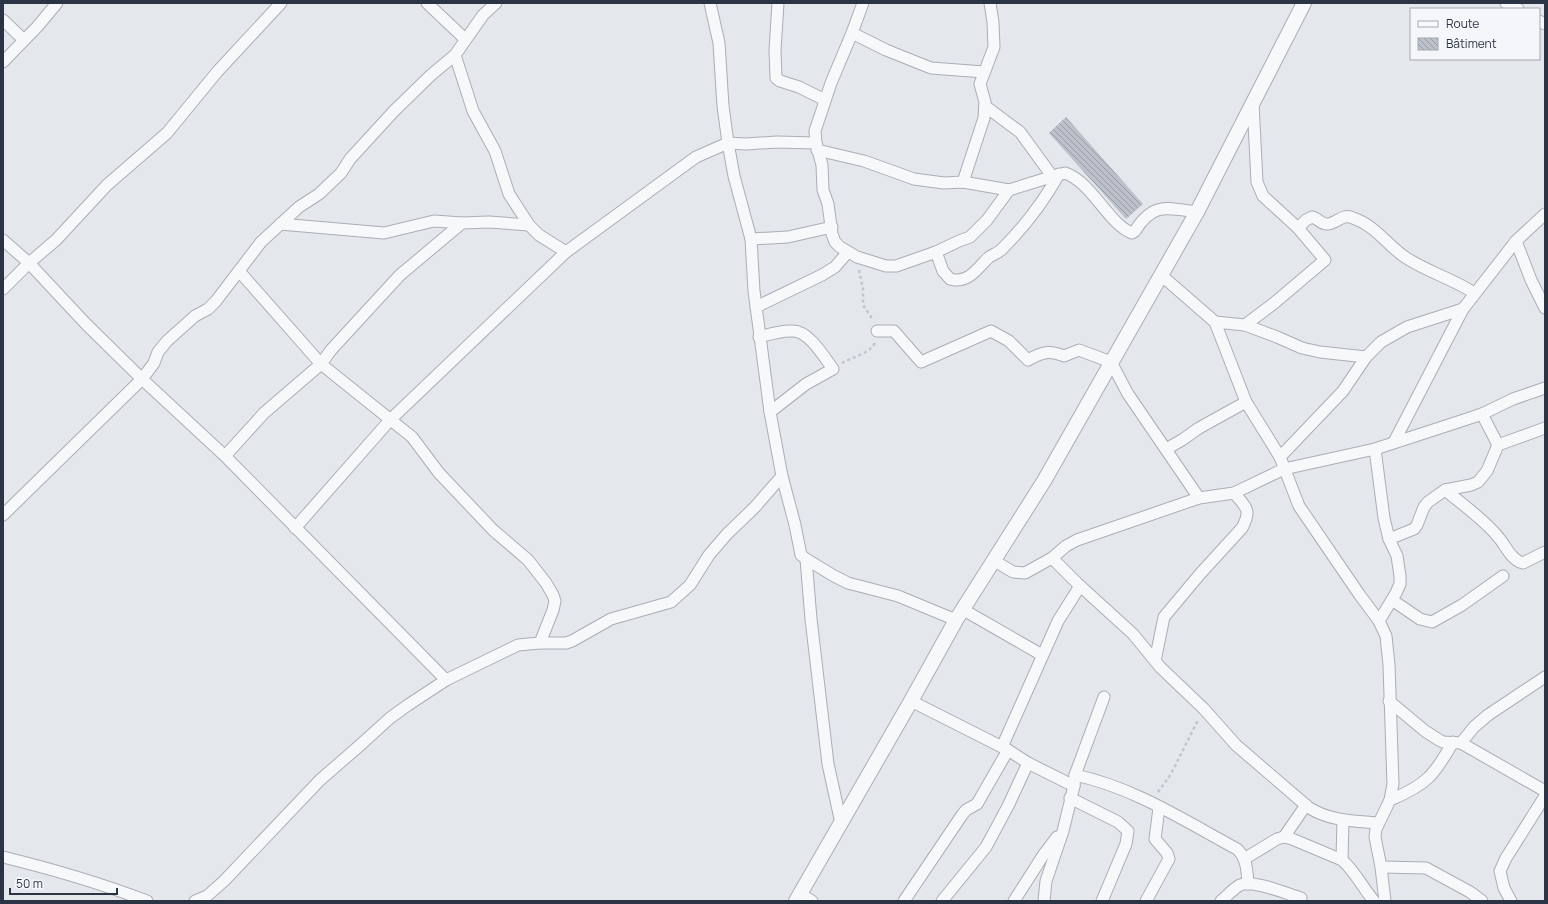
<svg xmlns="http://www.w3.org/2000/svg" width="1548" height="904" viewBox="0 0 1548 904" font-family="Manrope,sans-serif">
<defs>
<pattern id="building-back-hatch" width="6" height="6" patternUnits="userSpaceOnUse"><rect width="6" height="6" fill="#bbc0ca"/><path d="M-1 5l2 2M0 0l6 6M5-1l2 2" fill="none" stroke="#989da6"/></pattern>
</defs>
<rect width="100%" height="100%" fill="#e4e7ec"/>
<path fill="url(#building-back-hatch)" d="M1066,117L1143,204L1126,219L1049,133Z"/>
<g fill="none" stroke-linecap="round" stroke-linejoin="round">
<g stroke="#a9aeb7" stroke-width="13">
<g id="minor">
<path d="M427,3L465,39"/>
<path d="M710,3L719,43L723,106L728,143L734,176L751,239L754,291L770,412L782,476L795,525L801,555L806,559L811,619L828,764L841,823"/>
<path d="M778,3L775,50L776,78L780,81L799,87L825,100"/>
<path d="M863,3L852,33L831,83L815,131L816,143L822,165L823,190L828,204L832,234L835,242L840,247L857,257L886,266H896L936,252L959,241L970,237L987,220L1009,190"/>
<path d="M1506,3L1518,9"/>
<path d="M3,20L24,40"/>
<path d="M1539,21L1545,24"/>
<path d="M852,33L886,50L931,68L984,72"/>
<path d="M455,55L473,111L495,151L509,194L529,225L539,235L566,252"/>
<path d="M3,62L37,27L57,3"/>
<path d="M985,106L1020,132L1052,176"/>
<path d="M817,150L864,161L914,179L944,183L963,182L1009,190L1041,180L1065,173C1092,182 1109,225 1132,233L1135,231C1153,202 1167,208 1197,212"/>
<path d="M963,182L984,118L985,102L980,84L994,47L993,22L990,3"/>
<path d="M280,224L384,233L434,221L462,223L489,222L529,225"/>
<path d="M1298,228L1306,220L1312,217C1318,218 1321,225 1328,224C1337,223 1343,213 1353,218C1374,225 1385,242 1402,255C1424,271 1452,278 1474,293"/>
<path d="M751,239L788,237L832,227"/>
<path d="M3,240L29,263L86,324L142,379L225,456L446,680"/>
<path d="M1516,241L1531,280L1545,308"/>
<path d="M936,252L943,271L950,279C968,284 977,269 988,258C993,254 999,253 1003,248C1025,226 1044,201 1059,174"/>
<path d="M239,271L321,364L412,437L439,473L493,530L528,560L546,583L553,595L555,601L553,610L540,643"/>
<path d="M1161,275L1215,322L1246,402L1280,457L1299,506L1359,594L1379,621L1386,636L1389,665L1393,784L1390,800L1376,829L1375,837L1381,867L1385,901"/>
<path d="M3,289L29,263L56,240L107,185L167,133L217,72L281,3"/>
<path d="M756,307L822,275L835,267L848,252"/>
<path d="M1215,322L1245,325L1277,337L1302,348L1320,352L1366,357"/>
<path d="M1245,325L1273,304L1325,260L1298,228L1263,196L1257,182L1253,103"/>
<path d="M877,331H894L921,362L991,331L1009,341L1028,360C1042,352 1049,350 1064,356L1079,350L1111,362L1128,394L1199,498"/>
<path d="M759,337C770,334 782,330 793,331C809,331 824,357 833,369L806,384L770,412"/>
<path d="M1482,414L1498,445"/>
<path d="M1394,442L1463,309L1516,241L1545,214"/>
<path d="M1166,449L1182,440L1199,428L1246,402"/>
<path d="M1375,449L1384,518L1389,539L1397,556L1400,576V584L1396,593L1379,621"/>
<path d="M225,456L264,413L321,364L331,350L400,275L462,223"/>
<path d="M1280,457L1343,391L1366,357L1381,342L1407,327L1463,309"/>
<path d="M1445,490C1462,504 1486,521 1499,538C1506,546 1511,560 1523,563L1545,552"/>
<path d="M3,515L142,379L154,363L158,352L167,341L195,316L208,309L216,301L261,242L299,207L319,194L341,173L350,159L394,111L431,75L455,55L483,15L496,3"/>
<path d="M295,528L390,420L566,252L696,157L728,143L746,144L777,142L816,143"/>
<path d="M1389,539L1414,529L1417,525L1424,507L1428,502L1445,490L1471,485L1478,482L1487,471L1498,445L1545,428"/>
<path d="M1052,558L1077,583L1133,634L1160,667L1204,709L1236,745L1308,807C1329,821 1354,821 1378,823"/>
<path d="M806,559L834,576L848,583L898,596L956,620"/>
<path d="M993,560L1013,572L1025,573L1052,558L1066,546L1077,540L1199,498L1234,493L1284,469L1375,449L1458,422L1482,414L1513,399L1545,388"/>
<path d="M1392,600L1420,619L1432,622L1462,605L1503,576"/>
<path d="M962,609L1042,655"/>
<path d="M1155,661L1164,617L1200,574L1242,528C1252,510 1246,507 1234,493"/>
<path d="M911,701L1008,750L1028,763L1074,786"/>
<path d="M1389,701L1425,731L1439,740L1443,742L1461,743L1545,791"/>
<path d="M1461,743L1474,727L1488,715L1545,677"/>
<path d="M1002,747L1058,621L1080,586"/>
<path d="M1075,775C1133,787 1185,821 1237,849C1247,858 1247,871 1248,884"/>
<path d="M1070,798L1118,822L1128,831L1126,844L1102,901"/>
<path d="M1390,800C1426,785 1434,776 1453,742"/>
<path d="M1284,837L1306,805"/>
<path d="M3,857C52,869 100,883 147,901"/>
<path d="M1244,859L1277,839L1284,837L1292,839L1342,860C1354,870 1363,888 1374,901"/>
<path d="M1342,860L1343,820"/>
<path d="M1381,867L1426,868L1470,892L1482,901"/>
<path d="M800,894L812,901"/>
<path d="M195,901L207,896L224,881L320,780L358,747L390,718L408,705L446,680L518,645L540,643H566L572,641L611,619L671,602L690,585L709,555L727,534L755,507L782,476"/>
<path d="M904,901L962,815L966,810L977,804L1008,750"/>
<path d="M942,901L986,847L1008,806L1028,763"/>
<path d="M1014,901L1044,854L1057,837"/>
<path d="M1044,901L1046,881L1063,831L1074,786L1075,775L1104,697"/>
<path d="M1146,901L1169,859L1167,853L1155,839L1159,808"/>
<path d="M1221,901C1227,896 1233,889 1240,885C1253,879 1287,894 1301,898"/>
<path d="M1511,901L1504,888L1500,871L1506,858L1545,796"/>
</g>
</g>
<g stroke="#a9aeb7" stroke-width="16">
<path id="tertiary" d="M796,901L911,701L956,620L1044,481L1197,212L1304,3"/>
</g>
<g stroke="#c2c5cb" stroke-width="2.5" stroke-dasharray="3 3" stroke-linecap="butt">
<path d="M859,270L863,289V305L873,320"/>
<path d="M842,363C852,357 872,353 875,342"/>
<path d="M1158,792L1171,774L1198,720"/>
</g>
<use href="#minor" stroke="#f7f8fa" stroke-width="11"/>
<use href="#tertiary" stroke="#f7f8fa" stroke-width="14"/>
</g>
<rect width="1548" height="904" fill="none" stroke="#2b3445" stroke-width="8"/>
<rect x="1410" y="8" width="130" height="52" fill="#f4f6f9" stroke="#a4a8b1"/>
<rect x="1418" y="21" width="20" height="6" fill="#f7f8fa" stroke="#a4a8b1"/>
<text x="1446" y="28" font-size="12" fill="#2b3445">Route</text>
<rect x="1418" y="38" width="20" height="12" fill="url(#building-back-hatch)" stroke="#a4a8b1"/>
<text x="1446" y="48" font-size="12" fill="#2b3445">Bâtiment</text>
<path d="M10 888v6h107v-6" fill="none" stroke="#2b3445" stroke-width="2"/>
<text x="16" y="888" font-size="12" fill="#2b3445" stroke="#f4f6f9" stroke-width="3" paint-order="stroke">50 m</text>
</svg>
